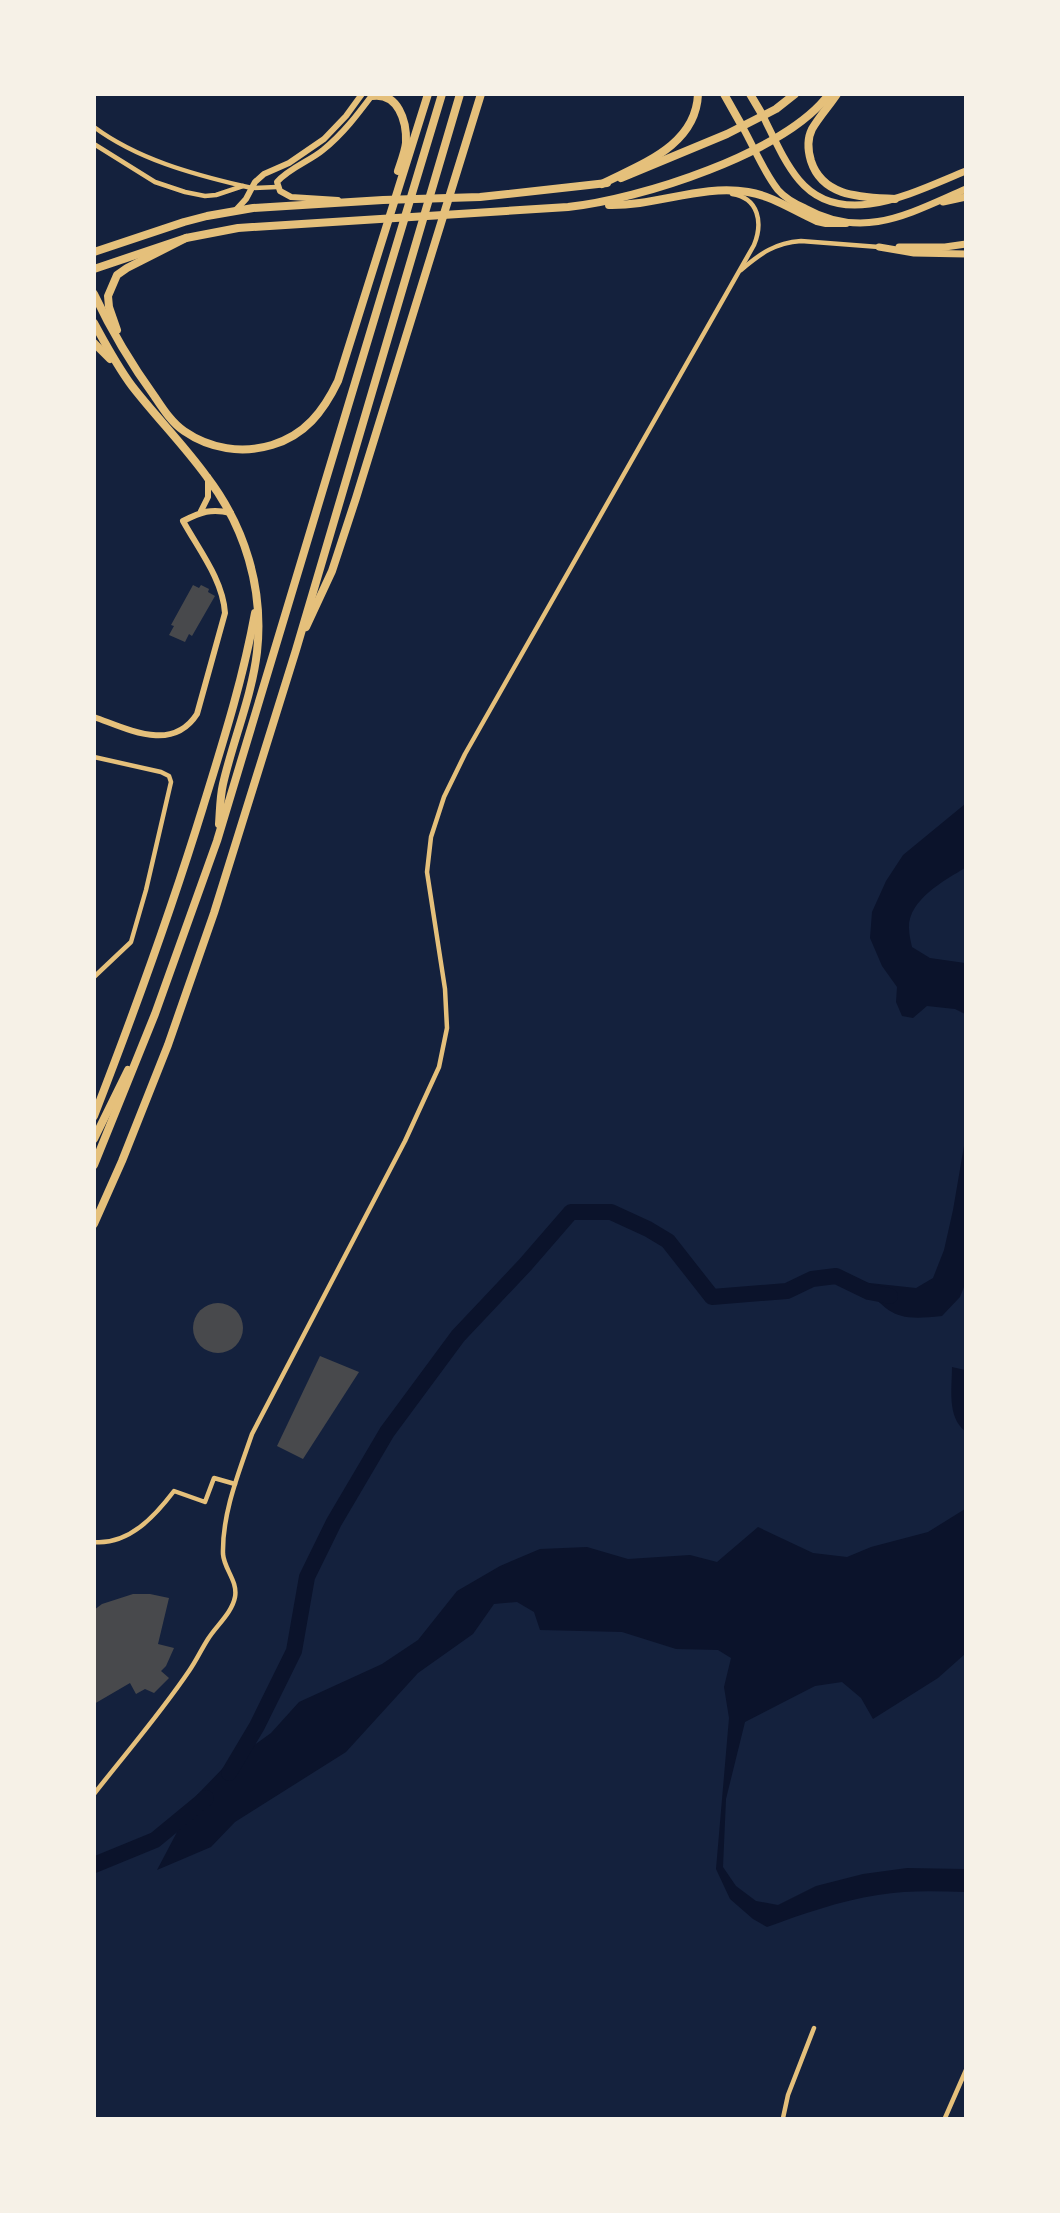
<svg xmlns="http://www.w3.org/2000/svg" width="1060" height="2213" viewBox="0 0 1060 2213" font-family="'DM Sans',sans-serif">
<rect width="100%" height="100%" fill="#14213d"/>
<g fill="#0b132b">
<path d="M965,804V868C945,880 908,900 909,928C909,935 911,942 912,947L930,958L965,963V1014L955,1009L927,1006L913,1018L902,1016L896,1002L897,987L882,966L870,938L872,912L886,881L903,855Z"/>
<path d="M965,1140L966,1282L960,1297L942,1316C895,1321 891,1316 860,1282L916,1288L933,1278L944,1250L953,1210Z"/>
<path d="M952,1367L965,1370V1431C947,1417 952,1388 952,1367Z"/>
<path d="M965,1509V1654L938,1678L873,1719L861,1698L842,1682L815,1686L745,1722L726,1799L723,1867L736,1886L756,1901L778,1905L816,1886L863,1874L907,1868L965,1869V1892C936,1891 907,1890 878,1895C839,1901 803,1914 767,1927L753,1919L730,1899L716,1869L729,1718L724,1687L731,1658L718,1650L676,1649L622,1632L540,1630L534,1612L517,1602L494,1604L473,1634L418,1673L346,1752L235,1822L211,1847L157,1870L196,1796L225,1766L271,1733L299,1702L382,1664L418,1640L457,1591L500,1566L540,1549L587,1547L628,1559L690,1555L717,1562L758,1527L813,1553L847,1557L871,1547L928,1532Z"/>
</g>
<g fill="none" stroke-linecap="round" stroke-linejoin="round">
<g stroke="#0b132b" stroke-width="16">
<path d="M229,1773L257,1726L294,1651L307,1577L334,1522L387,1432L458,1336L525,1265L571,1212H611L648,1229L668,1241L712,1297L787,1291L812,1279L836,1276L869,1292L890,1296"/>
<path d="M94,1865L155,1840L206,1798"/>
</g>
</g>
<g fill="#48494c">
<path d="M193,585L199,588L201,585L209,589L208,592L215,596L192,636L189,634L185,642L169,635L174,626L171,625Z"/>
<circle cx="218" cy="1328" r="25"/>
<path d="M320,1356L359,1372L303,1459L277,1446Z"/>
<path d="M133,1594H150L169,1598L158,1644L174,1648L166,1666L161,1671L169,1678L154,1693L145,1689L136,1694L130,1683L94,1704V1610L102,1604Z"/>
</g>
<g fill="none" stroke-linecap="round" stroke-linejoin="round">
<g stroke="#e5c07b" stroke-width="4.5">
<path d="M94,127C137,159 192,174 243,186"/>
<path d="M94,144L155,182L185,192L205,196L216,195L243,186L252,188L277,187"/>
<path d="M741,270C761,253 775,243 801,241L879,247"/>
<path d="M94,757L161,772L169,776L171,782L146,890L131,942L94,977"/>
<path d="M94,1542C129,1545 155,1516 174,1491L205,1502L214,1478L235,1484"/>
<path d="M94,1794C126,1753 160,1714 189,1671C196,1661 201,1650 208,1639C216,1626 232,1613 235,1597C238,1581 224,1569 223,1554C222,1513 239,1472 252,1434L405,1141L439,1067L447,1028L445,989L427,872L431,837L444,797L465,754L754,245C763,223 759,198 732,194"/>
<path d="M783,2118L788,2095L814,2028"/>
<path d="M945,2118L966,2070"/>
</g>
<g stroke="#e5c07b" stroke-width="6">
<path d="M338,200L291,197L280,191L277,182C289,168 310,161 323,150C343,134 358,114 373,94"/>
<path d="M235,211L246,199L255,182L264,174L289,163L324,139L346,116L362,94"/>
<path d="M201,511L208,497V477"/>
<path d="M94,717C128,729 172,753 197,714L225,613C223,580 199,550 183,521C201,512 211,508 231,513"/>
</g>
<g stroke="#e5c07b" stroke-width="7">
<path d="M763,116C774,138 784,162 799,180C842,232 918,190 966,171"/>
<path d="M742,126C754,147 763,171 778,190C785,198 796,204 805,208C864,241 910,213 966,189"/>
<path d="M943,202L966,197"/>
<path d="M879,247L914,253L966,254"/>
<path d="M899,247H945L966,244"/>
</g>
<g stroke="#e5c07b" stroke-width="8">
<path d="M837,94C829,106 819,117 812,129C807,139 808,151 811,161C823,198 863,197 895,199"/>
<path d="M621,178L727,134L776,109L795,94"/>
<path d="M609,205C656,206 702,184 748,192C773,196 794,211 817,221L826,223H846"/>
<path d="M94,252L184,222L207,216L253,208L383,200L480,197L607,183"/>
<path d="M94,269L186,238L238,228L568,207C638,200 786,153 829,94"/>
</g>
<g stroke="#e5c07b" stroke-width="8">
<path d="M724,94L742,126"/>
<path d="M750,94L763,116"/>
<path d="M372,96C398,92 407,121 406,143C405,152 401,162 398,171"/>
<path d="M602,184C641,164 696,146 698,94"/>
<path d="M94,294C111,330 131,364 155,397C163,409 172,423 184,431C210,449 242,454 272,445C305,435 323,412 338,381L428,94"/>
<path d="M94,323C106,345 117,366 132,386C156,417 184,445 207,477C245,527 264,589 257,652C252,696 233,740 223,784C220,797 220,811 219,824"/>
<path d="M117,330L109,307L108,296L117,275L127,268L186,238"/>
<path d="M94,343L110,359"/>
<path d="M306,627L332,571L356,498L481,94"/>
<path d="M94,1116C134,1013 171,911 203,807C223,742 243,679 255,613"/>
<path d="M94,1139L128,1070"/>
<path d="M94,1165L155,1014L217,841L442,94"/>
<path d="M94,1224L122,1161L168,1045L214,913L296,650L460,94"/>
</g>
</g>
<rect width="1060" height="2213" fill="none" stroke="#f6f1e7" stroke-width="192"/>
</svg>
